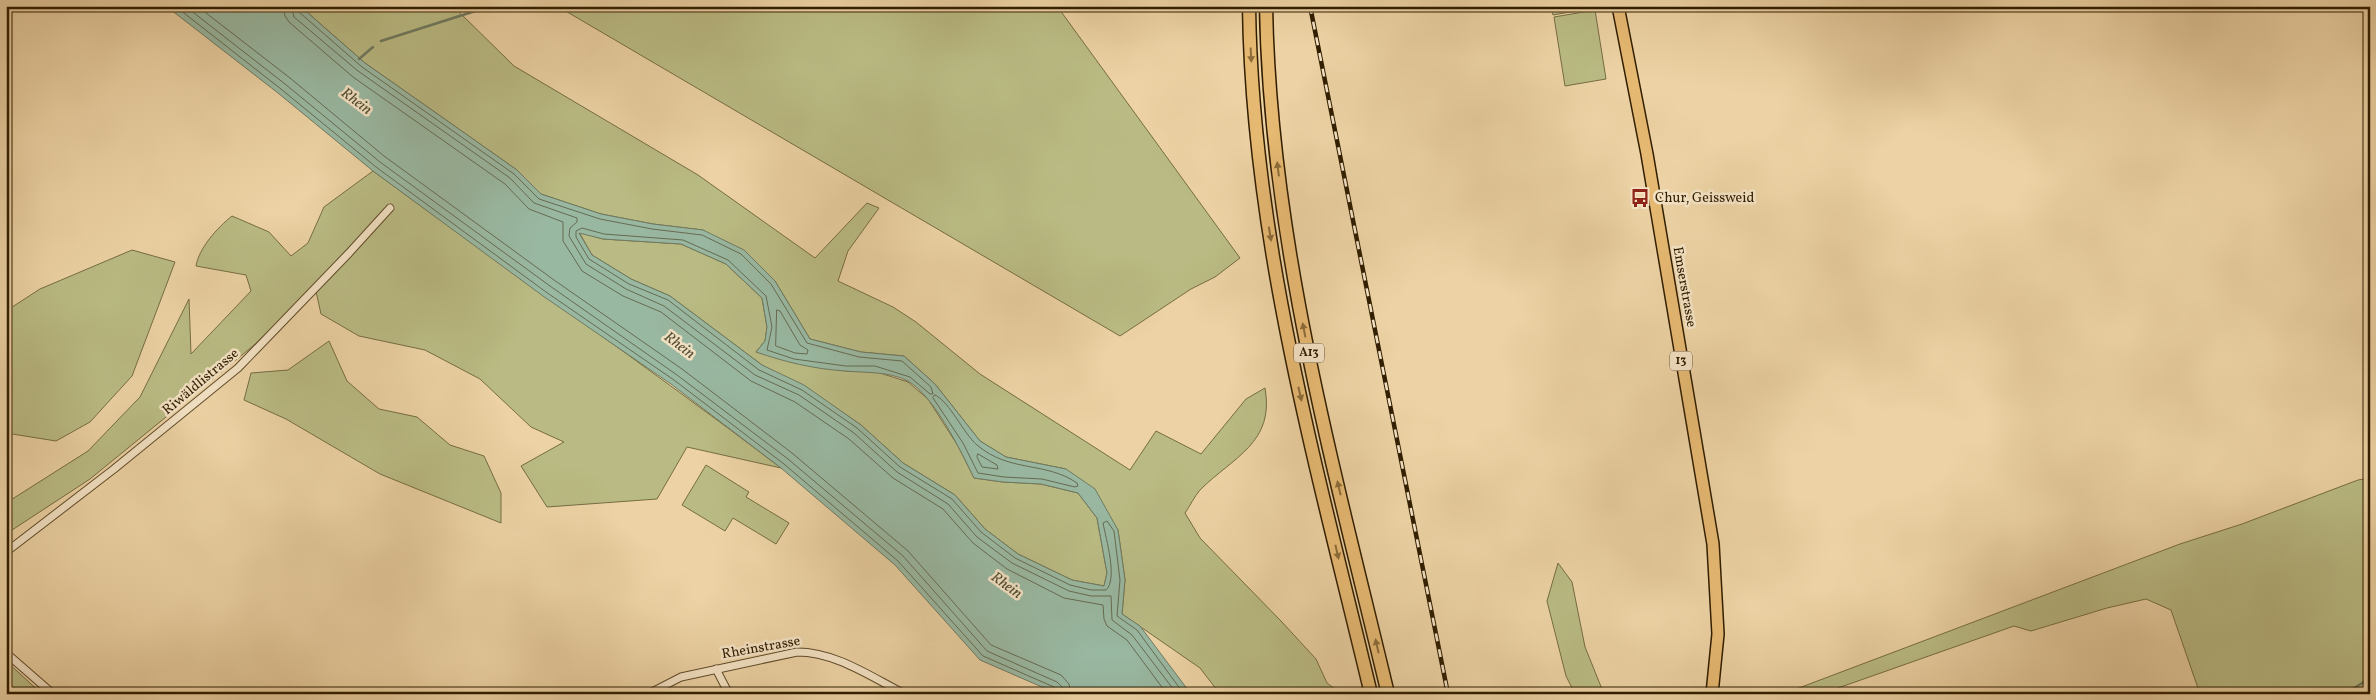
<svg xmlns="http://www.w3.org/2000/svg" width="2376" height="700" viewBox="0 0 2376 700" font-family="Vollkorn,serif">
<rect width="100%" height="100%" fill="#ecd2a4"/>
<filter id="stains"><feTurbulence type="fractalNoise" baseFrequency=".004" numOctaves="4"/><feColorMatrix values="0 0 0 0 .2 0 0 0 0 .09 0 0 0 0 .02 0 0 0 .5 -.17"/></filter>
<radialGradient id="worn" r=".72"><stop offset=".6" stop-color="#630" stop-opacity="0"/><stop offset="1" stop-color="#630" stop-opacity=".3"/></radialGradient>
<g fill="#babb84" stroke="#766c42">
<path d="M300,6H498L458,11L514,66L698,175L815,258L867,203L879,208L848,251L838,281L893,307L916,322L980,374L1130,470L1156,431L1201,454L1246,399L1265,388C1275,443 1233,457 1200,490C1194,497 1190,506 1185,513L1200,538L1281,621L1316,659L1327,683L1342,694H1220L1200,668L1122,614L1125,580L1118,530L1066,469L1006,457L980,441L935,384L904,356L861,352L810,339L775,281L703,230L653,224L601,214L541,194L517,170L365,63Z"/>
<path d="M557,6H1057L1240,258L1215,277L1191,289L1120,336Z"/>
<path d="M1551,6H1575L1576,11L1553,15Z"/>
<path d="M1595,10L1606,79L1565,86L1554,17Z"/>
<path d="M373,171C508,270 647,366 781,468L687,447L657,499L547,507L521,466L564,442L531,427L480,379L425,350L359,336L321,314L315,287L253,346L90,479L6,534V503L88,451L140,397L189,299L191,354L251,291L246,275L196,266C199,248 217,228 232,216L269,232L291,256L308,243L324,207Z"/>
<path d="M579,232L603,239L681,244L726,264L762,298L767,327L765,341L756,352L846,371H874L908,382L928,399L958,446L974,478L1003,482L1041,484L1078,493L1097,518L1107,573L1104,586L1072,580L1018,554L985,529L955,495L903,463L861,425L835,407L762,365L670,296L631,279L592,255Z"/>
<path d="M132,250L175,262L132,376L90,422L56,441L6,433V311L40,289Z"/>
<path d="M329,341L347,381L379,409L417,417L450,445L484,456L501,493V523L380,474L286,419L244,400L251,373L288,370Z"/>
<path d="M706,465L749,492L746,497L789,523L776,544L733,518L725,531L682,505Z"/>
<path d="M2370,478V694H2200L2171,610L2146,599L2107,608L2031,631L2014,626L1821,694H1783L2180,544L2242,524L2358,480Z"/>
<path d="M1558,563L1572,582L1585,647L1604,694H1575L1566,676L1547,601Z"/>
<path d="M6,661L42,694H6Z"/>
</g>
<path fill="#99b8a2" stroke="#6f7a61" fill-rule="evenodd" d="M166,6H300L365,63L517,170L541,194L601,214L653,224L703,230L744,250L775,281L810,339L861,352L904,356L935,384L980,441L1006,457L1066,469L1095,489L1118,530L1125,580L1122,614L1140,626L1191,694H1058L980,660L895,565L781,468L671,384L543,296L373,171L278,93ZM579,233L603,239L681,244L726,264L762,298L767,327L765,341L756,352C785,362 814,369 845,371C866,373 888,371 908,381C934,396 961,451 974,478L1003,482L1041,484L1078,493L1097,518L1107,573L1104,586L1072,580L1018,554L985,529L955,495L903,463L861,425L804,385L762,365L670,296L631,279L592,255Z"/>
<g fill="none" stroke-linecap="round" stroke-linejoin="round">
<g stroke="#656b51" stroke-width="1">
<path d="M175,6L281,89L376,167L546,292L674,380L784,464L898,561L983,656L1054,687L1057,694"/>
<path d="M185,6L285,84L380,162L550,286L677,375L788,459L903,556L987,651L1057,682L1062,687L1064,694"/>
<path d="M197,6L290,78L384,156L554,280L682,369L792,453L908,551L991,645L1061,675L1069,684L1071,694"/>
<path d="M283,6L285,16L289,22L353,77L505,184L529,209L563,222V241L582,271L623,296L661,312L751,381L795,402L849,439L893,478L943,509L973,543L1007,569L1064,598L1103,605L1104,619L1107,626L1127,640L1167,694"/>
<path d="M291,6L294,17L358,71L510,178L534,203L577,218V222L570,228L569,236L586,264L626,289L664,306L755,375L799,395L854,433L897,472L948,504L977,537L1012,563L1069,591L1091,596H1111L1112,620L1132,635L1177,694"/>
<path d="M297,6L299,12L362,67L514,174L539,199L600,219L652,229L702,235L741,254L771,284L807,343L859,357L902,361L931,387L933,394H930L910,377L875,366H846L794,359L767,350L772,327L766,296L728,260L683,240L604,234L582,228L576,231V237L589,259L629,284L668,300L759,370L802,390L857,428L900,467L952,499L981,532L1015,558L1070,585L1091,590H1106C1118,579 1106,539 1103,523L1107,521L1114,531L1120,580L1117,616L1137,630L1184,694"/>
<path d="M777,310L780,311L800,345L808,350L807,354L795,353L776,346Z"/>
<path d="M935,395C950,402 963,433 977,445C1010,473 1045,461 1077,483L1078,486L1075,487L1042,479L1004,477L978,473L963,443L933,398Z"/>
<path d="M978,454L997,465L998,469L982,467L977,457Z"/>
</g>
<g stroke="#6f7a61" stroke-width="2.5">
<path d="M381,41L491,6"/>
<path d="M359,59L373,47"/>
<path d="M2345,694L2370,678"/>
</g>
<g stroke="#604b29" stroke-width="9">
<g id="minor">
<path d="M6,552L114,469L238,368L349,253L390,208"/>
<path d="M6,653L53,694"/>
<path d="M716,669L729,694"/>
<path d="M648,694L681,677L797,652C836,652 871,677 905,694"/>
</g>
</g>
<g stroke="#311e00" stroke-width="14">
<path id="primary" d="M1618,6L1647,154L1713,544L1718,634L1712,694"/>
</g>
<g stroke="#311e00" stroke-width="15">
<g id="motorway">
<path d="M1249,6C1252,240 1317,468 1371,694"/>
<path d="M1266,6C1270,240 1334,468 1388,694"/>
</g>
</g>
<use href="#minor" stroke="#f3e2c4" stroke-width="7"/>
<use href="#primary" stroke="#e6b972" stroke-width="11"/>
<use href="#motorway" stroke="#e6b972" stroke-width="12"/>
<g stroke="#311e00" stroke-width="4.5">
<path id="rail" d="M1310,6L1448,694"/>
</g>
<use href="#rail" stroke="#f3e2c4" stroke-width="2.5" stroke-dasharray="8" stroke-linecap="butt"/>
</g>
<defs><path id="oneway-solid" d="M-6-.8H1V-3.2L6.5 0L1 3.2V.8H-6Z" transform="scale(1.25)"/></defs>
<g fill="#8c6c39">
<use href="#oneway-solid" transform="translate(1251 55) rotate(87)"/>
<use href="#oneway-solid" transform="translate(1278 169) rotate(-97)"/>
<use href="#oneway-solid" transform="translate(1270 234) rotate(81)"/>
<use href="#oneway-solid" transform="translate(1304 330) rotate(-101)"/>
<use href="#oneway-solid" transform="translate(1300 394) rotate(77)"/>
<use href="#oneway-solid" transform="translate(1339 488) rotate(-103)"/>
<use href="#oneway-solid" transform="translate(1337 552) rotate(77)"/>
<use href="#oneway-solid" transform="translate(1377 646) rotate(-103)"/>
</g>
<defs>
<g id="bus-bare" transform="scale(1.5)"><path d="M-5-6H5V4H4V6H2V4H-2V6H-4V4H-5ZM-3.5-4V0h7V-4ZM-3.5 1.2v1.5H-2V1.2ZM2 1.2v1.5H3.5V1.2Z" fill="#8f2418" stroke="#f3e2c4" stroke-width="2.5" paint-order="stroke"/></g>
</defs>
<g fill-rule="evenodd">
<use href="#bus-bare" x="1640" y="198"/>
</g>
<g text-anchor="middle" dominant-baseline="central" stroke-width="5" stroke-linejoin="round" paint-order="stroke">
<g fill="#f3e2c4" stroke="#6b593b" stroke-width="1">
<rect x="1294" y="343.5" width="30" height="19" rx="4"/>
<rect x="1670" y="351.5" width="22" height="19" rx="4"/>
</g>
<g font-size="12" font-weight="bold" fill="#311e00">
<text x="1309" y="353">A13</text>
<text x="1681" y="361">13</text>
</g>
<g font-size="14" fill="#311e00" stroke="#f3e2c4" text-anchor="start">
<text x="1655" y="198">Chur, Geissweid</text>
</g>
<g font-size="14" fill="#311e00" stroke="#f3e2c4">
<text transform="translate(1684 287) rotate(80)">Emserstrasse</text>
<text transform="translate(201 382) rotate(-40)">Riwäldlistrasse</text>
<text transform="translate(761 648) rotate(-10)">Rheinstrasse</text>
</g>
<g font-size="15" font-style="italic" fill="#504c31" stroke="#f3e2c4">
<text transform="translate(356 102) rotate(37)">Rhein</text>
<text transform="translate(679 346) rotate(37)">Rhein</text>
<text transform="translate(1006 586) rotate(36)">Rhein</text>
</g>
</g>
<rect width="2376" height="700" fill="none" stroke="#ecd2a4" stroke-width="25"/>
<rect x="8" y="8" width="2361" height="685" fill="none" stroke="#311e00" stroke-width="2.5"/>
<rect x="12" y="12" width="2351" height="675" fill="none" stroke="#311e00"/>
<rect width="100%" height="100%" filter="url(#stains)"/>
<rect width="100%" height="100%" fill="url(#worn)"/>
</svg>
